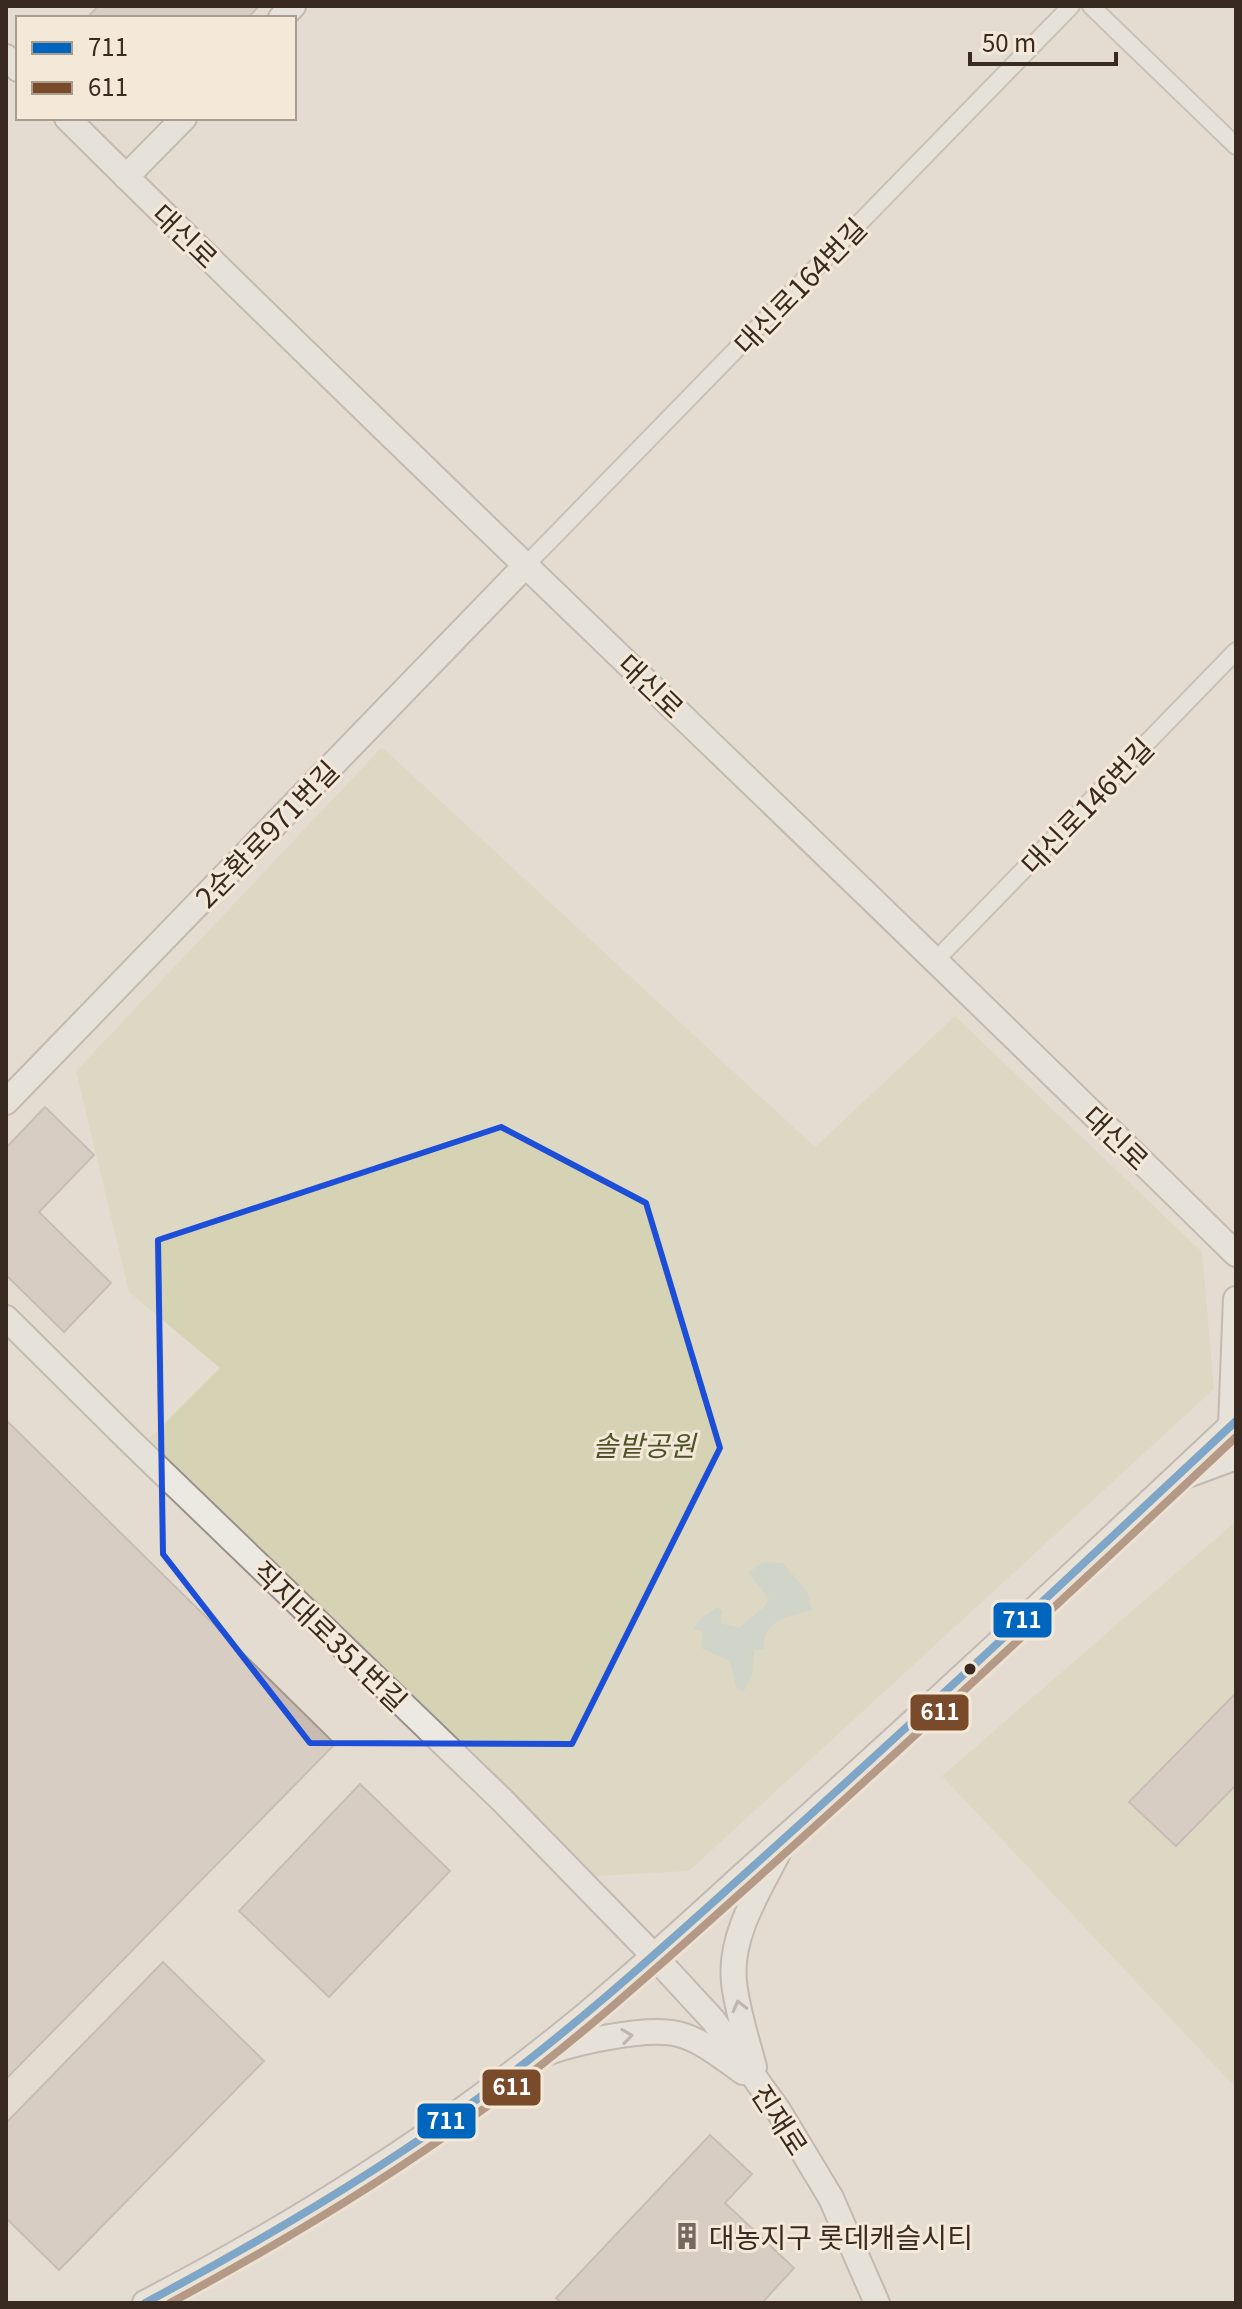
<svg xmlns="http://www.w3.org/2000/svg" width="1242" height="2309" viewBox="0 0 1242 2309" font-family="Georgia,'Noto Sans KR',serif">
<rect width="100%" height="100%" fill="#e4dcd1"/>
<g fill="#d6d2b4">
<path d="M382,747L815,1147L955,1016L1202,1252L1214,1389L689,1871L595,1876L149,1439L220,1368L129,1292L76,1071Z"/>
<path d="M1236,1521V2088L942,1776Z"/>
</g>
<path fill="#bbc9bf" d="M763,1562L783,1563L807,1591L812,1610C789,1617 762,1619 764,1649L754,1650L752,1675L744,1691L737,1690L730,1661L701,1648L703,1631L694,1629L701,1618L718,1607L722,1611L720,1623L739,1628L764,1607L769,1598L748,1573Z"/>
<g fill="#c8bbb2" stroke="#a59890" stroke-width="2">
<path d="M98,6H259L248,18H87Z"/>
<path d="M45,1107L94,1155L39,1212L111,1283L64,1332L6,1275V1148Z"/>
<path d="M6,1420L335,1744L6,2079Z"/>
<path d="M1236,1693V1785L1176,1846L1129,1802Z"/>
<path d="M360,1784L450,1871L329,1997L239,1911Z"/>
<path d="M163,1962L264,2061L59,2270L6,2218V2123Z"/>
<path d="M710,2135L752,2174L725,2203L794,2268L762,2303H561L556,2298Z"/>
</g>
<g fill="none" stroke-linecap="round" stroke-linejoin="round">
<g stroke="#aaa299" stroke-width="20">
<g id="street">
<path d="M1091,6L1236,146"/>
<path d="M527,564L1071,6"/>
<path d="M936,960L1236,651"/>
</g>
</g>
<g stroke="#99918a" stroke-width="28">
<g id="secondary">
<path d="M281,18L293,6"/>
<path d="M6,57L18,69"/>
<path d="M67,118C453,501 849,872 1236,1254"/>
<path d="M126,177L184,118"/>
<path d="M6,1102L527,564"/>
<path d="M6,1318L128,1439L502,1800L653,1955L713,2020L778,2110L831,2198L877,2303"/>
<path d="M1231,1426L1236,1299"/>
<path d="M1182,1477L1236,1457"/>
<path d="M541,2055C571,2043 647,2026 678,2034C702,2040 723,2058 743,2072"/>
<path d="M754,2067C747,2040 737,2011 734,1982C729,1935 760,1889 780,1849"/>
<path d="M145,2303C297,2224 444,2131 577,2022C650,1962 719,1896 789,1834C940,1699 1088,1560 1236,1421"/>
</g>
</g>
<use href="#street" stroke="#ece8e2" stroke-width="16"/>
<use href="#secondary" stroke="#ece8e2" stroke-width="24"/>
<g stroke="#f4e9d8" stroke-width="14">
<path id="bus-1" d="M145,2303C259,2242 372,2176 476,2100C580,2024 673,1938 768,1853C926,1711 1081,1566 1236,1421"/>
</g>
<g stroke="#f4e9d8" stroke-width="14">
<path id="bus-2" d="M170,2303C278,2245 383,2182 482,2110C585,2035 678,1949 773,1864C929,1724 1083,1581 1236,1437"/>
</g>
<use href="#bus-1" stroke="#0065bd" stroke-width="8"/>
<use href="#bus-2" stroke="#7a4b2a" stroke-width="8"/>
</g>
<defs><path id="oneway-chevron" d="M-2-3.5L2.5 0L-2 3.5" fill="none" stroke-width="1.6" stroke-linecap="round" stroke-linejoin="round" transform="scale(2)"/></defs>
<g stroke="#928982">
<use href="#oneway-chevron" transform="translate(739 2006) rotate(-104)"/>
<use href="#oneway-chevron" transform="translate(627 2036) rotate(-8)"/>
</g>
<path d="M0 0H1242V2309H0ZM501,1127L646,1203L720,1448L572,1744L310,1743L163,1554L158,1240Z" fill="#e4dcd1" fill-opacity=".55" fill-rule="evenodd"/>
<path fill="none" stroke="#1d4ed8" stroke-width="6" stroke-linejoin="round" d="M501,1127L646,1203L720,1448L572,1744L310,1743L163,1554L158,1240Z"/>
<defs>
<g id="building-bare" transform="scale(2.16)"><path d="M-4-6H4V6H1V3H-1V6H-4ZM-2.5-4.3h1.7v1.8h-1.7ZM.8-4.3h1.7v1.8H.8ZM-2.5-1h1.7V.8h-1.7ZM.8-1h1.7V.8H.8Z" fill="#75685f" stroke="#f4e9d8" stroke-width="2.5" paint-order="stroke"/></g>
</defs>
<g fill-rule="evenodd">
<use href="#building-bare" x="687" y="2236"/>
</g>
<circle fill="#392a21" stroke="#f4e9d8" stroke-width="3" cx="970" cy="1669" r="7"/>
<g text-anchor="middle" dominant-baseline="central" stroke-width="6" stroke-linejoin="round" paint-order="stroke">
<g font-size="28" fill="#392a21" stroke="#f4e9d8">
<text transform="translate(186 235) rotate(44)">대신로</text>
<text transform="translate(799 285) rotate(-46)">대신로164번길</text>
<text transform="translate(652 685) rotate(44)">대신로</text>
<text transform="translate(1086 805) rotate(-46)">대신로146번길</text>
<text transform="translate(266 833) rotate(-46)">2순환로971번길</text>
<text transform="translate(1117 1137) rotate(44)">대신로</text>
<text transform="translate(331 1635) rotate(44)">직지대로351번길</text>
<text transform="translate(781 2119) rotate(57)">진재로</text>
</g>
<g font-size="28" font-style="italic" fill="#4e5429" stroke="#f4e9d8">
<text x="644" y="1444">솔밭공원</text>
</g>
<g font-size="28" fill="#392a21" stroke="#f4e9d8" text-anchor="start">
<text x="709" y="2236">대농지구 롯데캐슬시티</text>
</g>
</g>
<g stroke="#f4e9d8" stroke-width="3">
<rect x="992" y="1601" width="61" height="38" rx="8" fill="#0065bd"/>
<rect x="909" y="1693" width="61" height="39" rx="8" fill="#7a4b2a"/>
<rect x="481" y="2068" width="61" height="39" rx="8" fill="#7a4b2a"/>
<rect x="416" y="2102" width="61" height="38" rx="8" fill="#0065bd"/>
</g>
<g font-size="22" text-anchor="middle" font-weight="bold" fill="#fff">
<text x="1022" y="1628">711</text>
<text x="940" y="1720">611</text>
<text x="512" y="2095">611</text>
<text x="446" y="2129">711</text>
</g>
<rect width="1242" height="2309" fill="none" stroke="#392a21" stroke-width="16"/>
<rect x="16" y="16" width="280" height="104" fill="#f4e9d8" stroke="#a99d8f" stroke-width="2"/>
<rect x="32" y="42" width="40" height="12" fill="#0065bd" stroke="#a99d8f" stroke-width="2"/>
<text x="88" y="56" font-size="24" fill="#392a21">711</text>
<rect x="32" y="82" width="40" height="12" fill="#7a4b2a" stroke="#a99d8f" stroke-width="2"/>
<text x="88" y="96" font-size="24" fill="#392a21">611</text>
<path d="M970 52v12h146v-12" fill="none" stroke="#392a21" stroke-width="4"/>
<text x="982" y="52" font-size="24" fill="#392a21" stroke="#f4e9d8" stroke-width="6" paint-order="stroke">50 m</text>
</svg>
